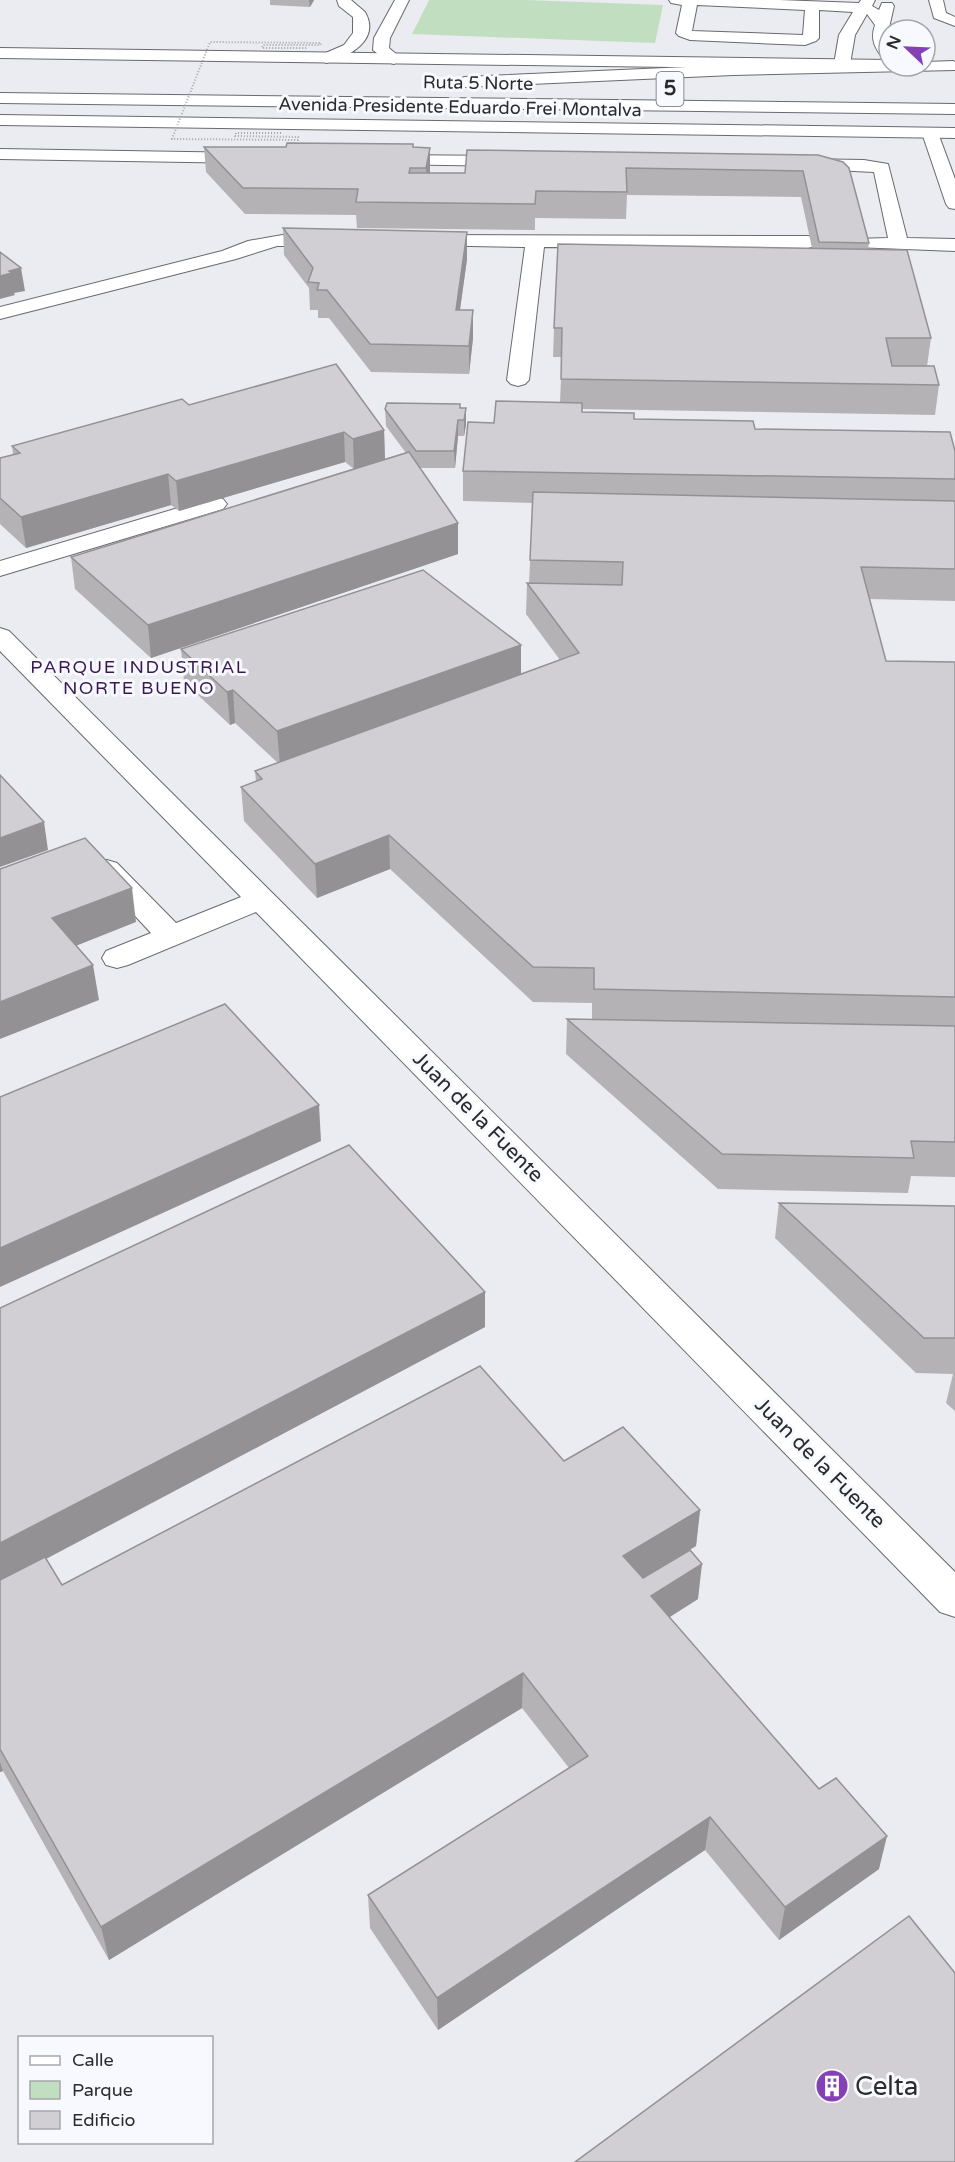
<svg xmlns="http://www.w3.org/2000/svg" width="955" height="2162" viewBox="0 0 955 2162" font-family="'Varela Round',sans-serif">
<rect width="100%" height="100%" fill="#eaecf1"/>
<path fill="#c1dec0" d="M429,0H525L663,5L655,43L412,34Z"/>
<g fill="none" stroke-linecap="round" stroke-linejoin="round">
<g stroke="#696a6f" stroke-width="2">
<g id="minor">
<path d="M337,0H351L365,12C381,40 349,57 326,63L318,58L321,55L344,45L353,33V17L339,6Z"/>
<path d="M395,0H409L390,38L389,48L402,59L394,64L388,62L373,50L374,38Z"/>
<path d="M669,0H779L859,3L861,0H875L872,6L879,10L882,3H892L894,6L888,32L889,62L884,60C875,48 870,40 875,25L867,14L855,35L850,64L842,69L834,64L839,35L853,12L819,10V38L816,41L805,45L690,40L679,36L676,33L682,5L671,3ZM697,5L805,10L803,35L692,31Z"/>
<path d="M929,0H943L946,13L955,17V26L934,18Z"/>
<path d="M930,128L938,133L955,179V209L949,208L946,204L922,133Z"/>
<path d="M0,149L250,153L256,154L259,158L256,162L250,163L0,159Z"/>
<path d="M386,155L511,156L517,157L520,161L517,165L511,166L380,164L377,160L380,156Z"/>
<path d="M800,159L864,160L888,164L907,238L955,239V251L854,247L852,243L854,239L888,238L874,172L794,168L791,164L794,160Z"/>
<path d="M288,234L334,236L336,240L334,244L327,246H277L236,259L0,319V307L222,251L248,241Z"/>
<path d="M424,235L808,236L815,238L817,242L815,246L808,248L544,247L529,380L525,384L518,386L511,384L507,380L525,247L417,245L415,241L417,237Z"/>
<path d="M215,497L223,499L227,504L223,509L0,576V561Z"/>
<path d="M0,628L9,631L955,1572V1617L940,1612L256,912L128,965L117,968L106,965L102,958L106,951L151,933L97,875L92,869L97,863L107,860L117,863L176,923L241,897L0,651Z"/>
</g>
</g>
<g stroke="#696a6f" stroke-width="2">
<g id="major">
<path d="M0,48L889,60V66H896L889,70L0,58Z"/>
<path d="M0,115L955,128V138L0,125Z"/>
</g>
</g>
<g stroke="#696a6f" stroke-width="2">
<g id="highway">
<path d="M889,62V66H925V62L953,61L955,62V70L733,75L464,87L456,82L464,77L733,65Z"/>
<path d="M0,93L955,104V114L0,103Z"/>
</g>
</g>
<use href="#minor" fill="#fff" fill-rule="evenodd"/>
<use href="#major" fill="#fff" fill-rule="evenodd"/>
<use href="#highway" fill="#fff" fill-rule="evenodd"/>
<path stroke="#a4a6a9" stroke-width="2" stroke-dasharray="1 2" stroke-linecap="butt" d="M281,133H236L235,136L298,137V140L172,139L210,42L321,43L320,45H263L262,48H308"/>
</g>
<g fill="#b5b2b6">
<path d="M270,0H314L310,7L270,5Z"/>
<path d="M204,147L430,148V173H465L818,155L869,243L868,249L931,338L927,366L939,385L935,415L582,409V412L634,419L755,429L955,451V601L869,599L886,661L955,662V1177L911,1176L908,1193L718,1189L566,1054L567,1019L592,1020V1003L533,1002L390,869L317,898L244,821L241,787L256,782L255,771L278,763L235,723L230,725L184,682L181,649L521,674L560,660L526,614L527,583H529L533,503L463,501V471L494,423L560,402L562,357H553L554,328L812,248L801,197L627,195L626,219L535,218V230L357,228L356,215L245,214L206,172Z"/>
<path d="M283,228L467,232V259L460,310L473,338L469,374L371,372L329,318H318V310H310L309,288L284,255Z"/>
<path d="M189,405L384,430L385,460L406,453L386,426L385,409L466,408V425L464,436H458L455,468H420L458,554L151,658L75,589L71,557L354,469L345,462L179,511L171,505L26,548L0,524V458L13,455L12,446Z"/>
<path d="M779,1203L955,1206V1411L946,1403L953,1374L916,1373L775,1238Z"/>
<path d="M485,1292V1327L46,1559L62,1585L564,1461L700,1510L696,1546L642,1578L698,1599L669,1617L879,1869L779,1940L705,1850L438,2030L370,1928L368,1895L569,1768L522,1708L109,1960L3,1771L0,1772V1308Z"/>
</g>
<g fill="#939194">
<path d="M309,0H314L310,7Z"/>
<path d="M430,148V173L427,194L426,168Z"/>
<path d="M467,232V259L456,338V310Z"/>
<path d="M21,268L25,291L14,293L15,295L0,299V276L9,271Z"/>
<path d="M473,310V338L469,374V346Z"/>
<path d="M466,408V425L464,436V420Z"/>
<path d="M458,420V436L455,468L454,451Z"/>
<path d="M384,430L385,460L354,469L353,439Z"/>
<path d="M344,432L345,462L179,511L176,481Z"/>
<path d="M168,474L171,505L26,548L21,517Z"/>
<path d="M458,523V554L151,658L148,625Z"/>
<path d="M521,645V678L280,765L277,731Z"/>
<path d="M233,690L235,723L230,725L227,692Z"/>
<path d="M44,822L48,850L0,867V838Z"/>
<path d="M389,835L390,869L317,898L315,864Z"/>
<path d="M132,888L136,922L58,953L52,918Z"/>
<path d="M93,965L99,1000L0,1039V1002Z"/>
<path d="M319,1105L321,1141L0,1287V1248Z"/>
<path d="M485,1292V1327L0,1583V1543Z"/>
<path d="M700,1510L696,1546L621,1591L623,1556Z"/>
<path d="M702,1564L698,1599L648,1631L651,1596Z"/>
<path d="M523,1673L522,1708L109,1960L101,1927Z"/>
<path d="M0,1762L3,1771L0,1772Z"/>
<path d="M710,1817L705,1850L438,2030L437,1998Z"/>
<path d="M887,1836L879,1869L779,1940L785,1907Z"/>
</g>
<g fill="#d2cfd4" stroke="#939194" stroke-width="1.5">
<path d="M287,143L413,144V147L430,148L426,168H410L409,173H465L467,150L818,155L843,162L849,168L869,243L819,242L803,171L626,168L627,192L536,191L535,204L356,202L358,189L243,188L204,147H286Z"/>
<path d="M283,228L467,232L456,310H473L469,346L370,344L327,290H317L319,283L308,282L313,268Z"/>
<path d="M558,244L907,250L931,338H886L892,366H934L939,385L561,379L562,328H554Z"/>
<path d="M0,252L21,268L9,271L12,273L0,276Z"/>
<path d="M336,364L384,430L353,439L344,432L176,481L168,474L21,517L0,498V458L20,453L12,446L182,399L189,405Z"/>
<path d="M496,401L582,403V412L634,413V419L753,421L755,429L950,432L955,451V479L463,471L468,422L494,423Z"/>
<path d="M387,403L460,404V408H466L464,420H458L454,451H416L385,409Z"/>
<path d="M409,452L458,523L148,625L71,557Z"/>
<path d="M533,492L955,501V569L861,567L886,661L955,662V997L594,989V968L533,967L389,835L315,864L241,787L262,779L255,771L579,653L527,583L622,585L623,562L530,560Z"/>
<path d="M423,570L521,645L277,731L233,690L227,692L181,649Z"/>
<path d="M0,775L44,822L0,838Z"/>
<path d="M85,838L132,888L52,918L93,965L0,1002V869Z"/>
<path d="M225,1004L319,1105L0,1248V1097Z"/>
<path d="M567,1019L955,1026V1142L911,1141L914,1158L722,1154Z"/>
<path d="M349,1145L485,1292L0,1543V1308Z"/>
<path d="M779,1203L955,1206V1338H924Z"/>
<path d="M480,1366L564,1461L623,1427L700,1510L623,1556L643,1578L690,1550L702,1564L651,1596L819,1789L836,1778L887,1836L785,1907L710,1817L437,1998L368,1895L588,1756L523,1673L101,1927L0,1749V1580L45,1557L62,1585Z"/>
<path d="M909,1916L955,1973V2162H575Z"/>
</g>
<defs>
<g id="building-disc" transform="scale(1.725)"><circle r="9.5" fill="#8441b5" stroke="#f7f9fe"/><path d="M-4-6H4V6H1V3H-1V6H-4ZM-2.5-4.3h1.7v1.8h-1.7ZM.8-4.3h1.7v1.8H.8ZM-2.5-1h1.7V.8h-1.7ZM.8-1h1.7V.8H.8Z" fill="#fff"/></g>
</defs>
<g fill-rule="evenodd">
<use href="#building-disc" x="832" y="2086"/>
</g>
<g text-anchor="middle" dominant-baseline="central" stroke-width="6" stroke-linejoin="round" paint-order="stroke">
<g font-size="18" fill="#2a2b2c" stroke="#f7f9fe">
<text transform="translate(478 83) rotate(1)">Ruta 5 Norte</text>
<text transform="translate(460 107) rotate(1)">Avenida Presidente Eduardo Frei Montalva</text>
</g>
<g font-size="18" letter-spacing="1.5" fill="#38184f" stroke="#f7f9fe">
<text x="139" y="667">PARQUE INDUSTRIAL<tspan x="139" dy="21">NORTE BUENO</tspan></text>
</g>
<rect fill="#f7f9fe" stroke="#68696b" stroke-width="1.5" x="656.5" y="72" width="27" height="34" rx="4.5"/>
<g font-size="20" font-weight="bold" fill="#2a2b2c">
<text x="670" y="89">5</text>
</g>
<g font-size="21" fill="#2a2b2c" stroke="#f7f9fe">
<text transform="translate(478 1117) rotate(45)">Juan de la Fuente</text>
<text transform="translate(820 1463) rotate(45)">Juan de la Fuente</text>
</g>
<g font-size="26" fill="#2a2b2c" stroke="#f7f9fe" text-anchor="start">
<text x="855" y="2086">Celta</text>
</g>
</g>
<rect x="18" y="2036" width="195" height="108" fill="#f7f9fe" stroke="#a5a7aa" stroke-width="1.5"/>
<rect x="30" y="2056" width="30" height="9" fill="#ffffff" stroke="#a5a7aa" stroke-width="1.5"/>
<text x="72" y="2066" font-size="18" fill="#2a2b2c">Calle</text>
<rect x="30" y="2081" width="30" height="18" fill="#c1dec0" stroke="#a5a7aa" stroke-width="1.5"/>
<text x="72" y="2096" font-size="18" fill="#2a2b2c">Parque</text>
<rect x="30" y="2111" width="30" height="18" fill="#d2cfd4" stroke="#a5a7aa" stroke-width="1.5"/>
<text x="72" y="2126" font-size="18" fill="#2a2b2c">Edificio</text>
<g transform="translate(907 48) rotate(293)"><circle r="28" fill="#f7f9fe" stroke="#a5a7aa" stroke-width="1.5"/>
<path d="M0-4.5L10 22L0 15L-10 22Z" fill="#8441b5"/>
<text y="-9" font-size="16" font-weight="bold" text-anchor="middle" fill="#2a2b2c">N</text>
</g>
</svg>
